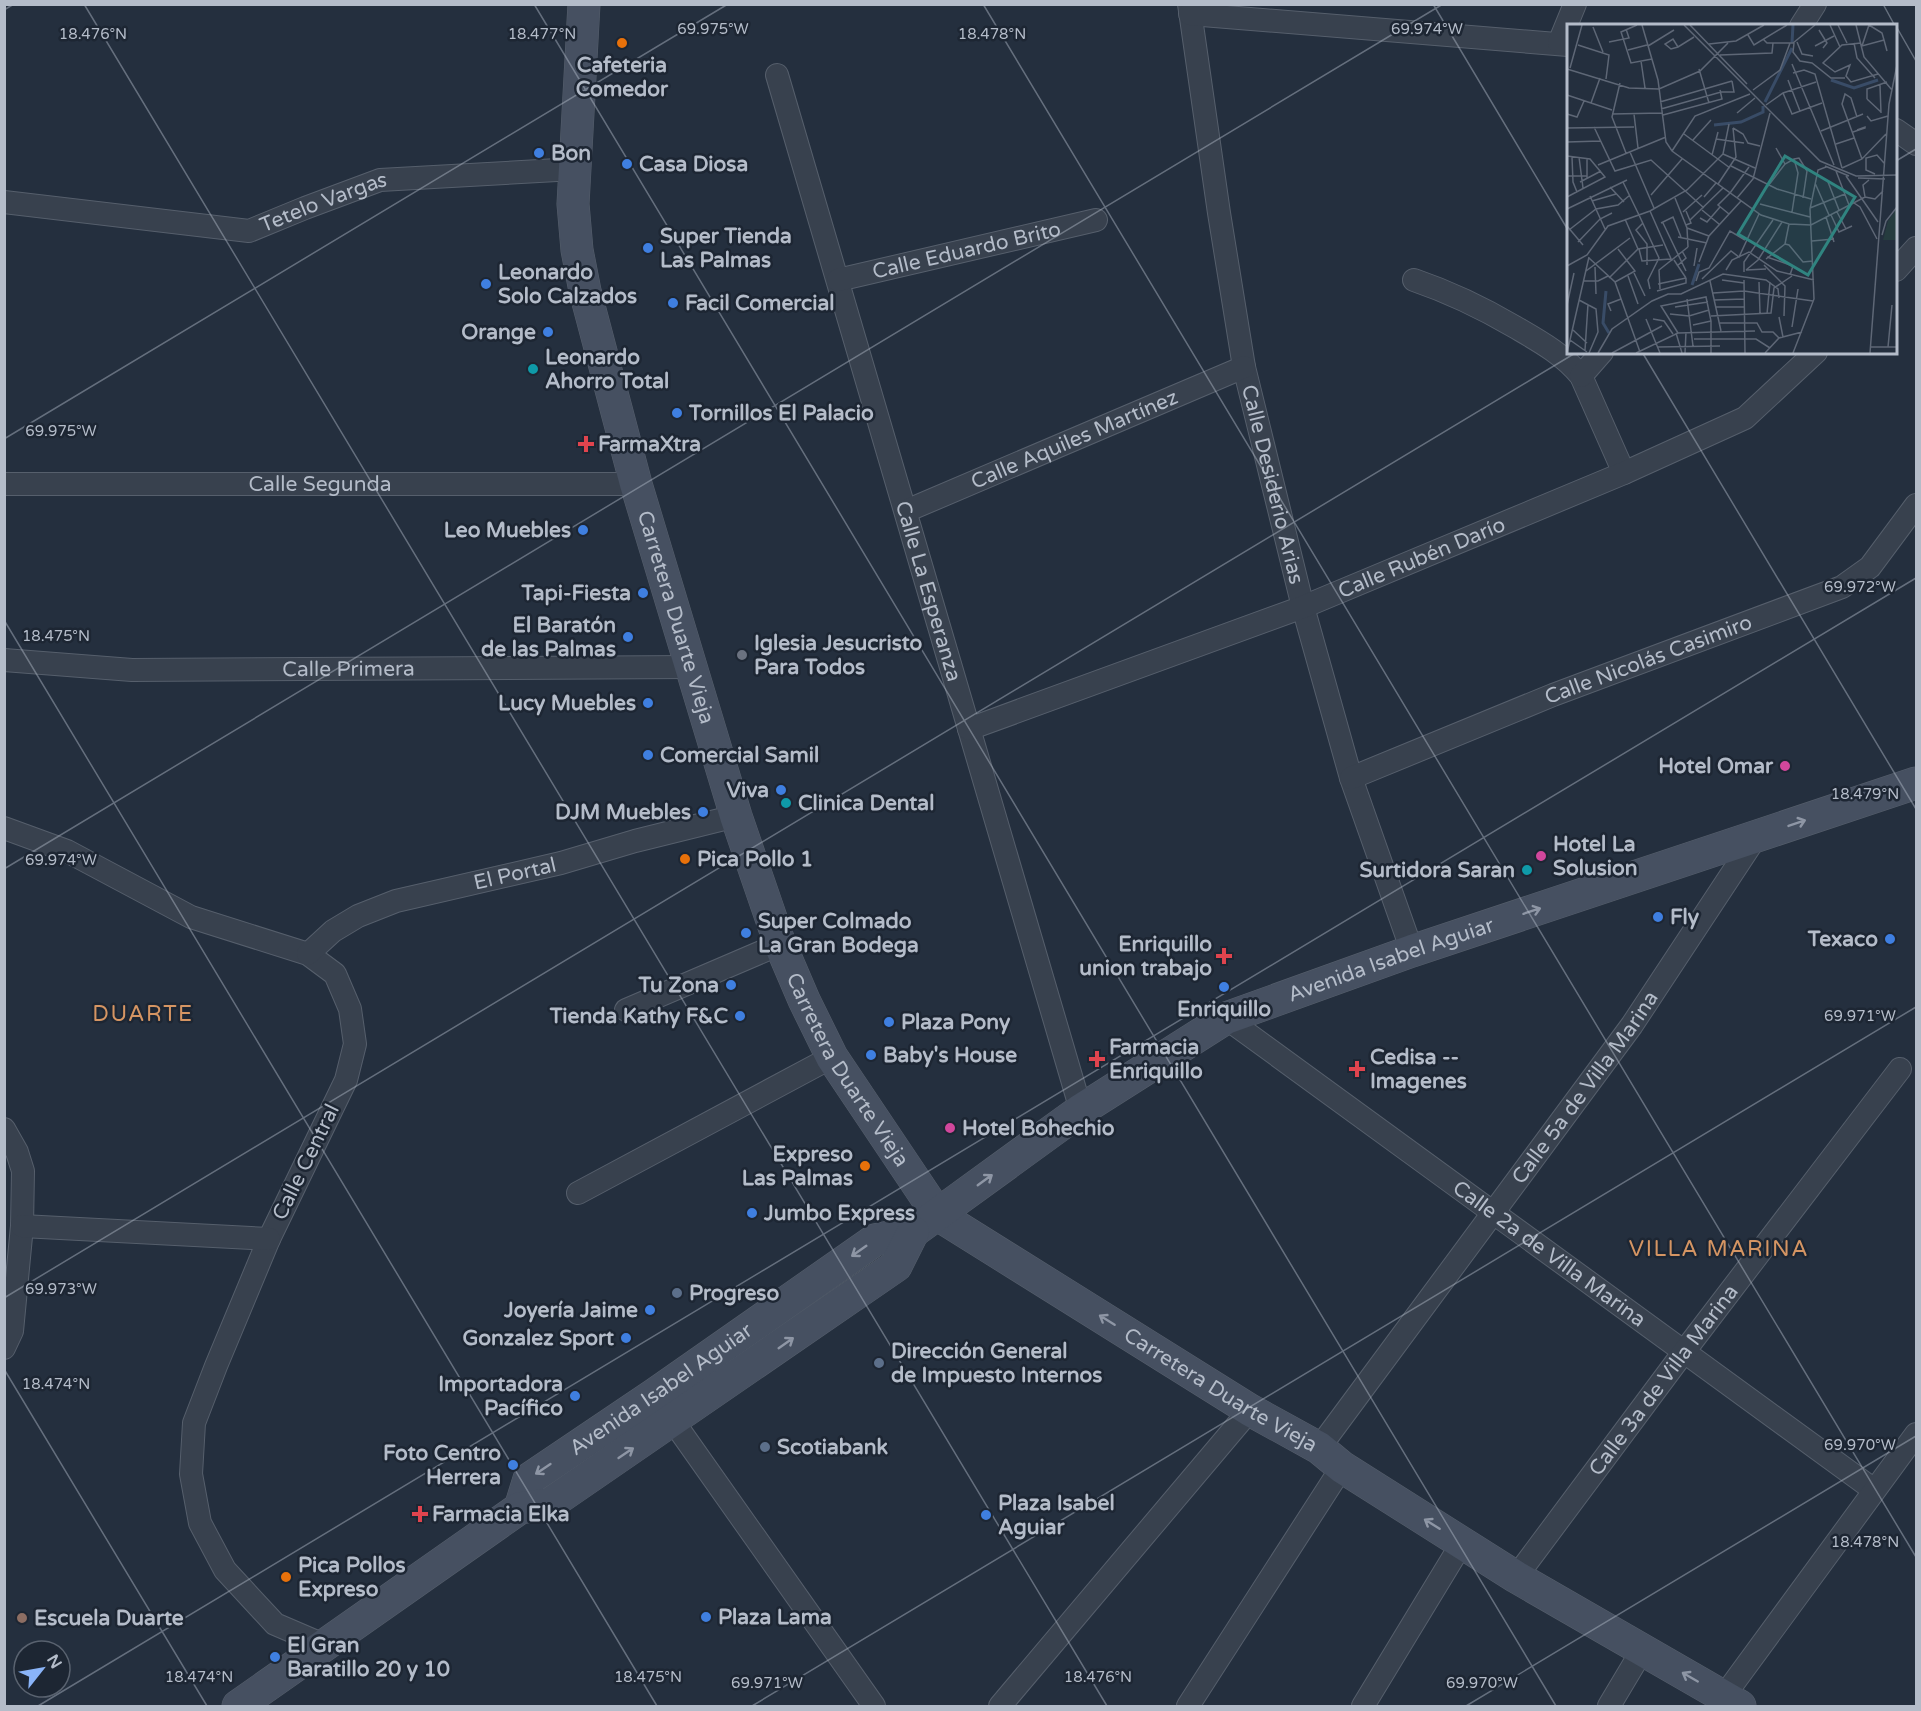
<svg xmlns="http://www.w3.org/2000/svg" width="1921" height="1711" viewBox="0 0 1921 1711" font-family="'Varela Round',sans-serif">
<rect width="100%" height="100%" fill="#242f3e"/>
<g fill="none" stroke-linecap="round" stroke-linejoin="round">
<g stroke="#565f6c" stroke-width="24">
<g id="minor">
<path id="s1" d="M1189,4L1219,213L1244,367L1303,607L1351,778L1412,951"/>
<path d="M1190,14L1568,45"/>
<path d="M1801,26L1815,4"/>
<path d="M1559,43L1575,4"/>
<path id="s2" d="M777,75L1081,1110"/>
<path d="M1896,130L1916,144"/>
<path id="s3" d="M4,202L249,231L305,208L380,180L575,169"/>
<path d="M1896,270L1916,248"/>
<path id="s4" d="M838,280L1096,220"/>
<path d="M1414,280C1452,293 1481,307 1515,327C1539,341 1563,354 1581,376L1624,473"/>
<path d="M1581,376L1602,352"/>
<path id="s5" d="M4,484H636"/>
<path id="s6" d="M906,511L1244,367"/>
<path id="s7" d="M4,660L132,670L692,667"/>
<path id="s8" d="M969,729L1303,607L1624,473L1745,418L1816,352"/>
<path id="s9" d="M1351,778L1553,695L1842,587L1870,567L1916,505"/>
<path d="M4,828L67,851L191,917L308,954L335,974L350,1009L355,1044L346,1080L269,1239L216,1366L194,1423L191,1474L200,1523L225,1570L275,1624L324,1645"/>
<path id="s10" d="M308,954L333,931L358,916L396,901L561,863L635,841L736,816"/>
<path d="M626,1010L780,944"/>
<path id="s11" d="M1226,1018L1874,1490"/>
<path d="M4,1129L17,1152L23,1171L22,1226L12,1331L4,1348"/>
<path d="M578,1193L832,1057"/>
<path d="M22,1226L269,1239"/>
<path d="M673,1421L874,1706"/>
<path id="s12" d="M1319,1448L1632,1025L1756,837"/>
<path id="s13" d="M1516,1577L1683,1353L1900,1069"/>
<path d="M1724,1696L1916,1434"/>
<path d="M1000,1706L1250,1410"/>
<path d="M1188,1706L1342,1467"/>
<path d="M1363,1706L1462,1543"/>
<path d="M1609,1706L1643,1649"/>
</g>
</g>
<g stroke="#565f6c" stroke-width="33">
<g id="secondary">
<path id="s14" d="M584,4L573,204L577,250L585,291L636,484L736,816L780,944L804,1000L832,1057L938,1215L1250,1410L1319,1448L1342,1467L1516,1577L1740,1706"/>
<path id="s15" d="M520,1508L529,1479L655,1394L875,1240L913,1232L1081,1110L1226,1018L1412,951L1916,783"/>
<path d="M238,1706L520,1508L550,1504L896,1266L913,1232"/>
</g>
</g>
<use href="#minor" stroke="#38414e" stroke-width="22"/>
<use href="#secondary" stroke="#465061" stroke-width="32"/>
</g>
<defs><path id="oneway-shaft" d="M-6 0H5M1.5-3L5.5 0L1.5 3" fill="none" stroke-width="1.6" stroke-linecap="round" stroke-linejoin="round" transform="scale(1.5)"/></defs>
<g stroke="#8e96a5">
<use href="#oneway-shaft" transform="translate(1797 823) rotate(-19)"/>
<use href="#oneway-shaft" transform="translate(1532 911) rotate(-18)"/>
<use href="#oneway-shaft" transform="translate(985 1180) rotate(-36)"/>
<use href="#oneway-shaft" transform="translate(859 1251) rotate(145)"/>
<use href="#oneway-shaft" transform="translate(1107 1320) rotate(-148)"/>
<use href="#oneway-shaft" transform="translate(786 1343) rotate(-35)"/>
<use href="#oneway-shaft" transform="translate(626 1453) rotate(-34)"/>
<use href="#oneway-shaft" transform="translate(543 1469) rotate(146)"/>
<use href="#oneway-shaft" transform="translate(1432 1524) rotate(-148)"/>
<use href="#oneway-shaft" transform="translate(1690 1677) rotate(-150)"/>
</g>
<path fill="none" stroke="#b4bcc9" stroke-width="1.5" stroke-opacity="0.45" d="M84,4L1107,1706M534,4L1556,1706M983,4L1916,1557M1433,4L1568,230M1883,4L1895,26M4,10L14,4M1896,26L1916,61M1896,161L1916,149M1642,352L1916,809M4,439L728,4M4,620L657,1706M4,869L1443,4M4,1298L1577,352M4,1369L207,1706M38,1706L1916,578M752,1706L1916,1007M1466,1706L1916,1436"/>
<g fill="#e8710a" stroke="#1d2633" stroke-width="2">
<circle cx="622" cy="43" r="6"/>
<circle cx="685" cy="859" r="6"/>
<circle cx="865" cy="1166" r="6"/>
<circle cx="286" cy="1577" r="6"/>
</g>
<g fill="#3f7fe0" stroke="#1d2633" stroke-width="2">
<circle cx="539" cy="153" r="6"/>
<circle cx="627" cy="164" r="6"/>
<circle cx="648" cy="248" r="6"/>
<circle cx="486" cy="284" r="6"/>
<circle cx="673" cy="303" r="6"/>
<circle cx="548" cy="332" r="6"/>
<circle cx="677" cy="413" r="6"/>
<circle cx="583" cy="530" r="6"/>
<circle cx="643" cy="593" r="6"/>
<circle cx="628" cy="637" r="6"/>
<circle cx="648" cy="703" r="6"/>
<circle cx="648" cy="755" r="6"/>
<circle cx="781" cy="790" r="6"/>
<circle cx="703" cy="812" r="6"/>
<circle cx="1658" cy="917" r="6"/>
<circle cx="746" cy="933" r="6"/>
<circle cx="1890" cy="939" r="6"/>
<circle cx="731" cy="985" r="6"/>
<circle cx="1224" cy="987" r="6"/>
<circle cx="740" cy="1016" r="6"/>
<circle cx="889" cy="1022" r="6"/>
<circle cx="871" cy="1055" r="6"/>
<circle cx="752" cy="1213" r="6"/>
<circle cx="650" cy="1310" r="6"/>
<circle cx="626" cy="1338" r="6"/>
<circle cx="575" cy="1396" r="6"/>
<circle cx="513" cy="1465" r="6"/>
<circle cx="986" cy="1515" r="6"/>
<circle cx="706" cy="1617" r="6"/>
<circle cx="275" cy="1657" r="6"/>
</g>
<g fill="#0f9aa8" stroke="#1d2633" stroke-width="2">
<circle cx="533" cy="369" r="6"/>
<circle cx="786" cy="803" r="6"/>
<circle cx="1527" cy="870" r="6"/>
</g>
<g fill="#e0444e" stroke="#1d2633" stroke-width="2">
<path d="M583 435h6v6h6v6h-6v6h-6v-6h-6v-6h6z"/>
<path d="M1221 947h6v6h6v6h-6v6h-6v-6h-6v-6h6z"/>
<path d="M1094 1050h6v6h6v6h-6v6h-6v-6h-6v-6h6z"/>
<path d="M1354 1060h6v6h6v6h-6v6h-6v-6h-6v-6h6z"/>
<path d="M417 1505h6v6h6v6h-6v6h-6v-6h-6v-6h6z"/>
</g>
<circle fill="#6b7280" stroke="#1d2633" stroke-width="2" cx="742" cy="655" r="6"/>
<g fill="#d1479c" stroke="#1d2633" stroke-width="2">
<circle cx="1785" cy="766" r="6"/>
<circle cx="1541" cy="856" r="6"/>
<circle cx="950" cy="1128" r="6"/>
</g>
<g fill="#5c6f8a" stroke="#1d2633" stroke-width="2">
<circle cx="677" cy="1293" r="6"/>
<circle cx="879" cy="1363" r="6"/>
<circle cx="765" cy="1447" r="6"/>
</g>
<circle fill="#8d6e63" stroke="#1d2633" stroke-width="2" cx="22" cy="1618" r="6"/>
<g text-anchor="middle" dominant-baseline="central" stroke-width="5" stroke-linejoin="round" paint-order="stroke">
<g font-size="21" font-weight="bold" fill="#b4bcc9" stroke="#1d2633" text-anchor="start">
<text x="622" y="65" text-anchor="middle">Cafeteria<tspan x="622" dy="24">Comedor</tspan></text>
<text x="551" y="153">Bon</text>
<text x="639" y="164">Casa Diosa</text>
<text x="660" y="236">Super Tienda<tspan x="660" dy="24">Las Palmas</tspan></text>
<text x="498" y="272">Leonardo<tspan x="498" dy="24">Solo Calzados</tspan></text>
<text x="685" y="303">Facil Comercial</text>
<text x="536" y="332" text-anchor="end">Orange</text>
<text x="545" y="357">Leonardo<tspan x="545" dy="24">Ahorro Total</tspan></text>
<text x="689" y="413">Tornillos El Palacio</text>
<text x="598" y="444">FarmaXtra</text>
<text x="571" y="530" text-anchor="end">Leo Muebles</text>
<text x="631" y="593" text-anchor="end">Tapi-Fiesta</text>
<text x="616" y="625" text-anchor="end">El Baratón<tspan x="616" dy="24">de las Palmas</tspan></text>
<text x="754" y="643">Iglesia Jesucristo<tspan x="754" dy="24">Para Todos</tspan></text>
<text x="636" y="703" text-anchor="end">Lucy Muebles</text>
<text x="660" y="755">Comercial Samil</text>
<text x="1773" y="766" text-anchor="end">Hotel Omar</text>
<text x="769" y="790" text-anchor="end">Viva</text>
<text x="798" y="803">Clinica Dental</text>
<text x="691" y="812" text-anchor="end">DJM Muebles</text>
<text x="1553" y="844">Hotel La<tspan x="1553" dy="24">Solusion</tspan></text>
<text x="697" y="859">Pica Pollo 1</text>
<text x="1515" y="870" text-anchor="end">Surtidora Saran</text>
<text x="1670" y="917">Fly</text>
<text x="758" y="921">Super Colmado<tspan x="758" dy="24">La Gran Bodega</tspan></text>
<text x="1878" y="939" text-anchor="end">Texaco</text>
<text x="1212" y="944" text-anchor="end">Enriquillo<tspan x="1212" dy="24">union trabajo</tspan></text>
<text x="719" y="985" text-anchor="end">Tu Zona</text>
<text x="1224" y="1009" text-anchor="middle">Enriquillo</text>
<text x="728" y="1016" text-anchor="end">Tienda Kathy F&amp;C</text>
<text x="901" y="1022">Plaza Pony</text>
<text x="1109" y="1047">Farmacia<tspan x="1109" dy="24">Enriquillo</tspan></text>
<text x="883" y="1055">Baby's House</text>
<text x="1370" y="1057">Cedisa --<tspan x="1370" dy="24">Imagenes</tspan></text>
<text x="962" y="1128">Hotel Bohechio</text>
<text x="853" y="1154" text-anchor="end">Expreso<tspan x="853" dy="24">Las Palmas</tspan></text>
<text x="764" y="1213">Jumbo Express</text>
<text x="689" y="1293">Progreso</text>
<text x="638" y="1310" text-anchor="end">Joyería Jaime</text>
<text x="614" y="1338" text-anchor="end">Gonzalez Sport</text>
<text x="891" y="1351">Dirección General<tspan x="891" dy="24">de Impuesto Internos</tspan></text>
<text x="563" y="1384" text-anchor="end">Importadora<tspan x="563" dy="24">Pacífico</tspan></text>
<text x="777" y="1447">Scotiabank</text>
<text x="501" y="1453" text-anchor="end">Foto Centro<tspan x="501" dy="24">Herrera</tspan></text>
<text x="998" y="1503">Plaza Isabel<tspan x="998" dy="24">Aguiar</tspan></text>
<text x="432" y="1514">Farmacia Elka</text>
<text x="298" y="1565">Pica Pollos<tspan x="298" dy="24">Expreso</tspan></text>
<text x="718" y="1617">Plaza Lama</text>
<text x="34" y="1618">Escuela Duarte</text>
<text x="287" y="1645">El Gran<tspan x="287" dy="24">Baratillo 20 y 10</tspan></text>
</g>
<g font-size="21" fill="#b4bcc9" stroke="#1d2633">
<text stroke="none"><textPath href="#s3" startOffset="327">Tetelo Vargas</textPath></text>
<text stroke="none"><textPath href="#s4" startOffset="132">Calle Eduardo Brito</textPath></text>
<text stroke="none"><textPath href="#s6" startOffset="183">Calle Aquiles Martínez</textPath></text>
<text stroke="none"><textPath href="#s5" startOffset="316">Calle Segunda</textPath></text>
<text stroke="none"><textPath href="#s1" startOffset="488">Calle Desiderio Arias</textPath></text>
<text stroke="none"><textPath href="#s8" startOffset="484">Calle Rubén Darío</textPath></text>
<text stroke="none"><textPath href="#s2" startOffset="538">Calle La Esperanza</textPath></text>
<text stroke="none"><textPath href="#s14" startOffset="627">Carretera Duarte Vieja</textPath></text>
<text stroke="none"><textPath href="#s9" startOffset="320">Calle Nicolás Casimiro</textPath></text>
<text stroke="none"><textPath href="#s7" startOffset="345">Calle Primera</textPath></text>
<text stroke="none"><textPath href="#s10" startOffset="226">El Portal</textPath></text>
<text stroke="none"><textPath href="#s15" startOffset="1044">Avenida Isabel Aguiar</textPath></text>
<text stroke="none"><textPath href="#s14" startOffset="1113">Carretera Duarte Vieja</textPath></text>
<text stroke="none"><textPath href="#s12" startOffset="448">Calle 5a de Villa Marina</textPath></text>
<text transform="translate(306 1162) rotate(-64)">Calle Central</text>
<text stroke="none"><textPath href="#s11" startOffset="400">Calle 2a de Villa Marina</textPath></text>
<text stroke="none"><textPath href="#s13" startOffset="246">Calle 3a de Villa Marina</textPath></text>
<text stroke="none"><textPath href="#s15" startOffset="190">Avenida Isabel Aguiar</textPath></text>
<text stroke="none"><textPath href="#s14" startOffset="1617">Carretera Duarte Vieja</textPath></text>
</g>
<g font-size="22" letter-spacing="1.5" fill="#d59563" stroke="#1d2633">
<text x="143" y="1014">DUARTE</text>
<text x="1719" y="1249">VILLA MARINA</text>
</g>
</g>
<g transform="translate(1567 24)">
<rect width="330" height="330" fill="#242f3e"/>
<path d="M330,184V216H316L321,197Z" fill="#263c3f"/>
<path fill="none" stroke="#394c67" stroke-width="3" d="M225,19L226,1M264,56L287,64L311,56M198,78L225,24M147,101L174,98L196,88V82M125,261L132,240M39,267L36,299L42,309"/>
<path fill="none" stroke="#5e6776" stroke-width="1.5" d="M70,1L54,8L64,39L85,35M75,1L91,56L99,118L105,127L194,191L222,200L244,201L298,173M117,1L253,137L289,152L330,151M123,1L180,60M263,1L273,23M271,1L280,19M289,1L297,33L325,66M26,3L36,28M252,6L260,19L256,24M181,11L187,21L220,1M196,15L200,19H226L248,1M317,16L295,22L302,1L315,9L317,16L320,27M42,18L62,14L59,5M230,18L235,30L246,32M227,19L226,28L233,37L245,39L264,54H278M287,19L290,34L308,54M294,19L275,21L256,39L268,48L283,41L279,52L284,58L311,50M142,20L169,17L197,1M11,21L42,31L39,55M81,22L107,6M248,22L267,12M111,23L106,15L98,20L104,25L111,23L127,13M61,26L80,21M153,31L205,29L206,19M74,37L78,64M225,40L267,141M3,44L15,1M0,45L62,64L92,65L133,47L161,19M132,45L142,79M226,49L237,46L248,50L275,144M221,56L233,87M53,59L45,93L59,129M313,61L314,89M186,66L213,46L223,19M216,69L225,90L255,79M0,71L45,86M300,75V65L320,58M300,75L314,88M93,78L165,57M24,79L33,54M199,81L216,69L249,58M94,85L154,68H167L165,57M170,89L188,74M0,90L10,93L17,77M45,90L95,89M67,90L71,124M96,91L155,75L153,66M300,92L304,97L321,92M290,93L284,74L278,70L275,80L295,135M27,103L48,147L84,136L137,184M0,104L67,103M166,104L176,110L181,119L193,122M254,107L296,90M285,108H286L298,104V103L290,106M117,110L163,144M149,115L177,119M126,116L144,96M0,118L34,117M269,120L287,114M209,124L218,140M105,127L128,92L183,70M63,128L87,184M156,130L188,144M145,131L151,108M0,132L23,135L38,153L0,173M5,133L6,158L10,168M12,133L16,164M20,134V154M227,135L232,134L240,147L236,174M31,141L99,113M164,142L210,165L244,175M258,142L282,152M275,144L295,135L319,110M269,147L282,181M308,150L299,146V134L310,131L317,139M0,152H20M279,152L311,198M291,154L318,155M13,158L34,147M56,158L72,191M261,158L272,186M248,159L262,191M151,160L169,133L166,104M201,162L218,140L227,135M43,163L57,178M163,169L182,143M84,171L115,135M23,172L38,205M137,173L149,159M298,173L296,161L302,156M298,173L308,175L316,167M108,174L120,204L121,223M170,174L186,155L203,89M25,177L49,170M287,179L293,183L310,215M193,180L243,193M243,184L278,170M0,185L60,156M135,186L152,200M83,187L105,237M119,187L124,199L119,201M116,188L135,171M225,188L231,149L227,135M270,188L279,205M162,190L151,181L163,169M72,191L92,234L81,256L83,265M264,191L272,208L285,202M259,193L267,218M133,194L140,198L153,183M58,195L71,225M123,196L156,164M76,199L69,206L80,220V241M94,199L106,193L114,213M96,199L119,247M0,202L16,221M120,204L142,212M2,206L29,185L51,181L63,171M315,211L319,197L330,183M111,213L140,219M245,217L267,215M11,218L33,195L45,189M218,220L222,221L236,238L246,237M218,220L222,200M72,225L75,237L104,235M200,233L226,242L223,251M22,234L48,258L73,328M199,235L218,220M107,236L119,254M132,238L142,212L174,177M197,241L218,262L217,292M0,242L20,231L41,202L83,187L120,166L156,130L162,100M110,242L119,234L115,227M127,242L130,224M28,243L29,270M159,246L165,236L182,228L210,247L247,256M179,246L191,236L215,198M179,246L199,245M19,247L63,214M177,248V238L206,196M67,249L78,272M61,252L71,280M42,254L71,225L96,221M135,255L164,227L172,233L192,190M155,256L177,259M177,256L178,329M16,257H31L41,252M129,257L132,248L142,244L163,207L178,216M143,257L154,307M48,258L68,247L51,225M192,258L193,289M91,260L119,254M93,265L92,246L121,223M90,267L119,259V254M146,269L177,267L246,277M120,275L126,322M12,276L29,285L31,308L22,329M147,276L177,275M0,281L7,249M108,283L141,278M148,283H178M44,287L41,280L54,275M103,290L122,292L142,286M200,290L203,258M144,292L204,289L207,264L225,252M212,293L216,313M79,295L93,329M86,295L97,297L106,310M153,299H190L195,308H206L212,314M126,301L144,297M225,303L231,265M6,306L20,319M109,309L115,329M111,309L94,282L139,273L144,297V329M127,315H189L203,324M3,316L20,328M90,323L153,322M304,323H330M321,323L325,281M18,326L21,280M0,329L22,233M31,329L45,305L85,277L101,270H114L156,250L199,256L211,265L212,274M45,329L95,302M69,329L111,309L188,307M118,329L119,308M198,329L212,314L235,308M226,329L247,275L243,185L251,146L259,143M303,329L322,80L330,41"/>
<path fill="#308480" fill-opacity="0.15" stroke="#308480" stroke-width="3" d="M218,132L288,173L241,251L171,210Z"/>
<rect width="330" height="330" fill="none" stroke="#b4bcc9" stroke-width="3"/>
</g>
<g font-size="15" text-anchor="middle" fill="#b4bcc9" stroke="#1d2633" stroke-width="5" stroke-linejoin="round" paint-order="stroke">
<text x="713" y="34">69.975°W</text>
<text x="1427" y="34">69.974°W</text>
<text x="93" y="39">18.476°N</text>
<text x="542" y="39">18.477°N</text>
<text x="992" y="39">18.478°N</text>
<text x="61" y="436">69.975°W</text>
<text x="1860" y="592">69.972°W</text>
<text x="56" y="641">18.475°N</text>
<text x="1865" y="799">18.479°N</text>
<text x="61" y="865">69.974°W</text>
<text x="1860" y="1021">69.971°W</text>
<text x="61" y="1294">69.973°W</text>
<text x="56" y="1389">18.474°N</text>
<text x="1860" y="1450">69.970°W</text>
<text x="1865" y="1547">18.478°N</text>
<text x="199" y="1682">18.474°N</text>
<text x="648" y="1682">18.475°N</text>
<text x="1098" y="1682">18.476°N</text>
<text x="767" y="1688">69.971°W</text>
<text x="1482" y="1688">69.970°W</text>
</g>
<rect width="1921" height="1711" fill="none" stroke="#b4bcc9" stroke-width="12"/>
<g transform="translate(42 1669) rotate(59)"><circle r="28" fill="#1d2633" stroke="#59626f" stroke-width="1.5"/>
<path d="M0-4.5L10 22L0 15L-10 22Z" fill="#8ab4f8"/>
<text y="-9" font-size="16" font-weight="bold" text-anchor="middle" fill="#b4bcc9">N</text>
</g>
</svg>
